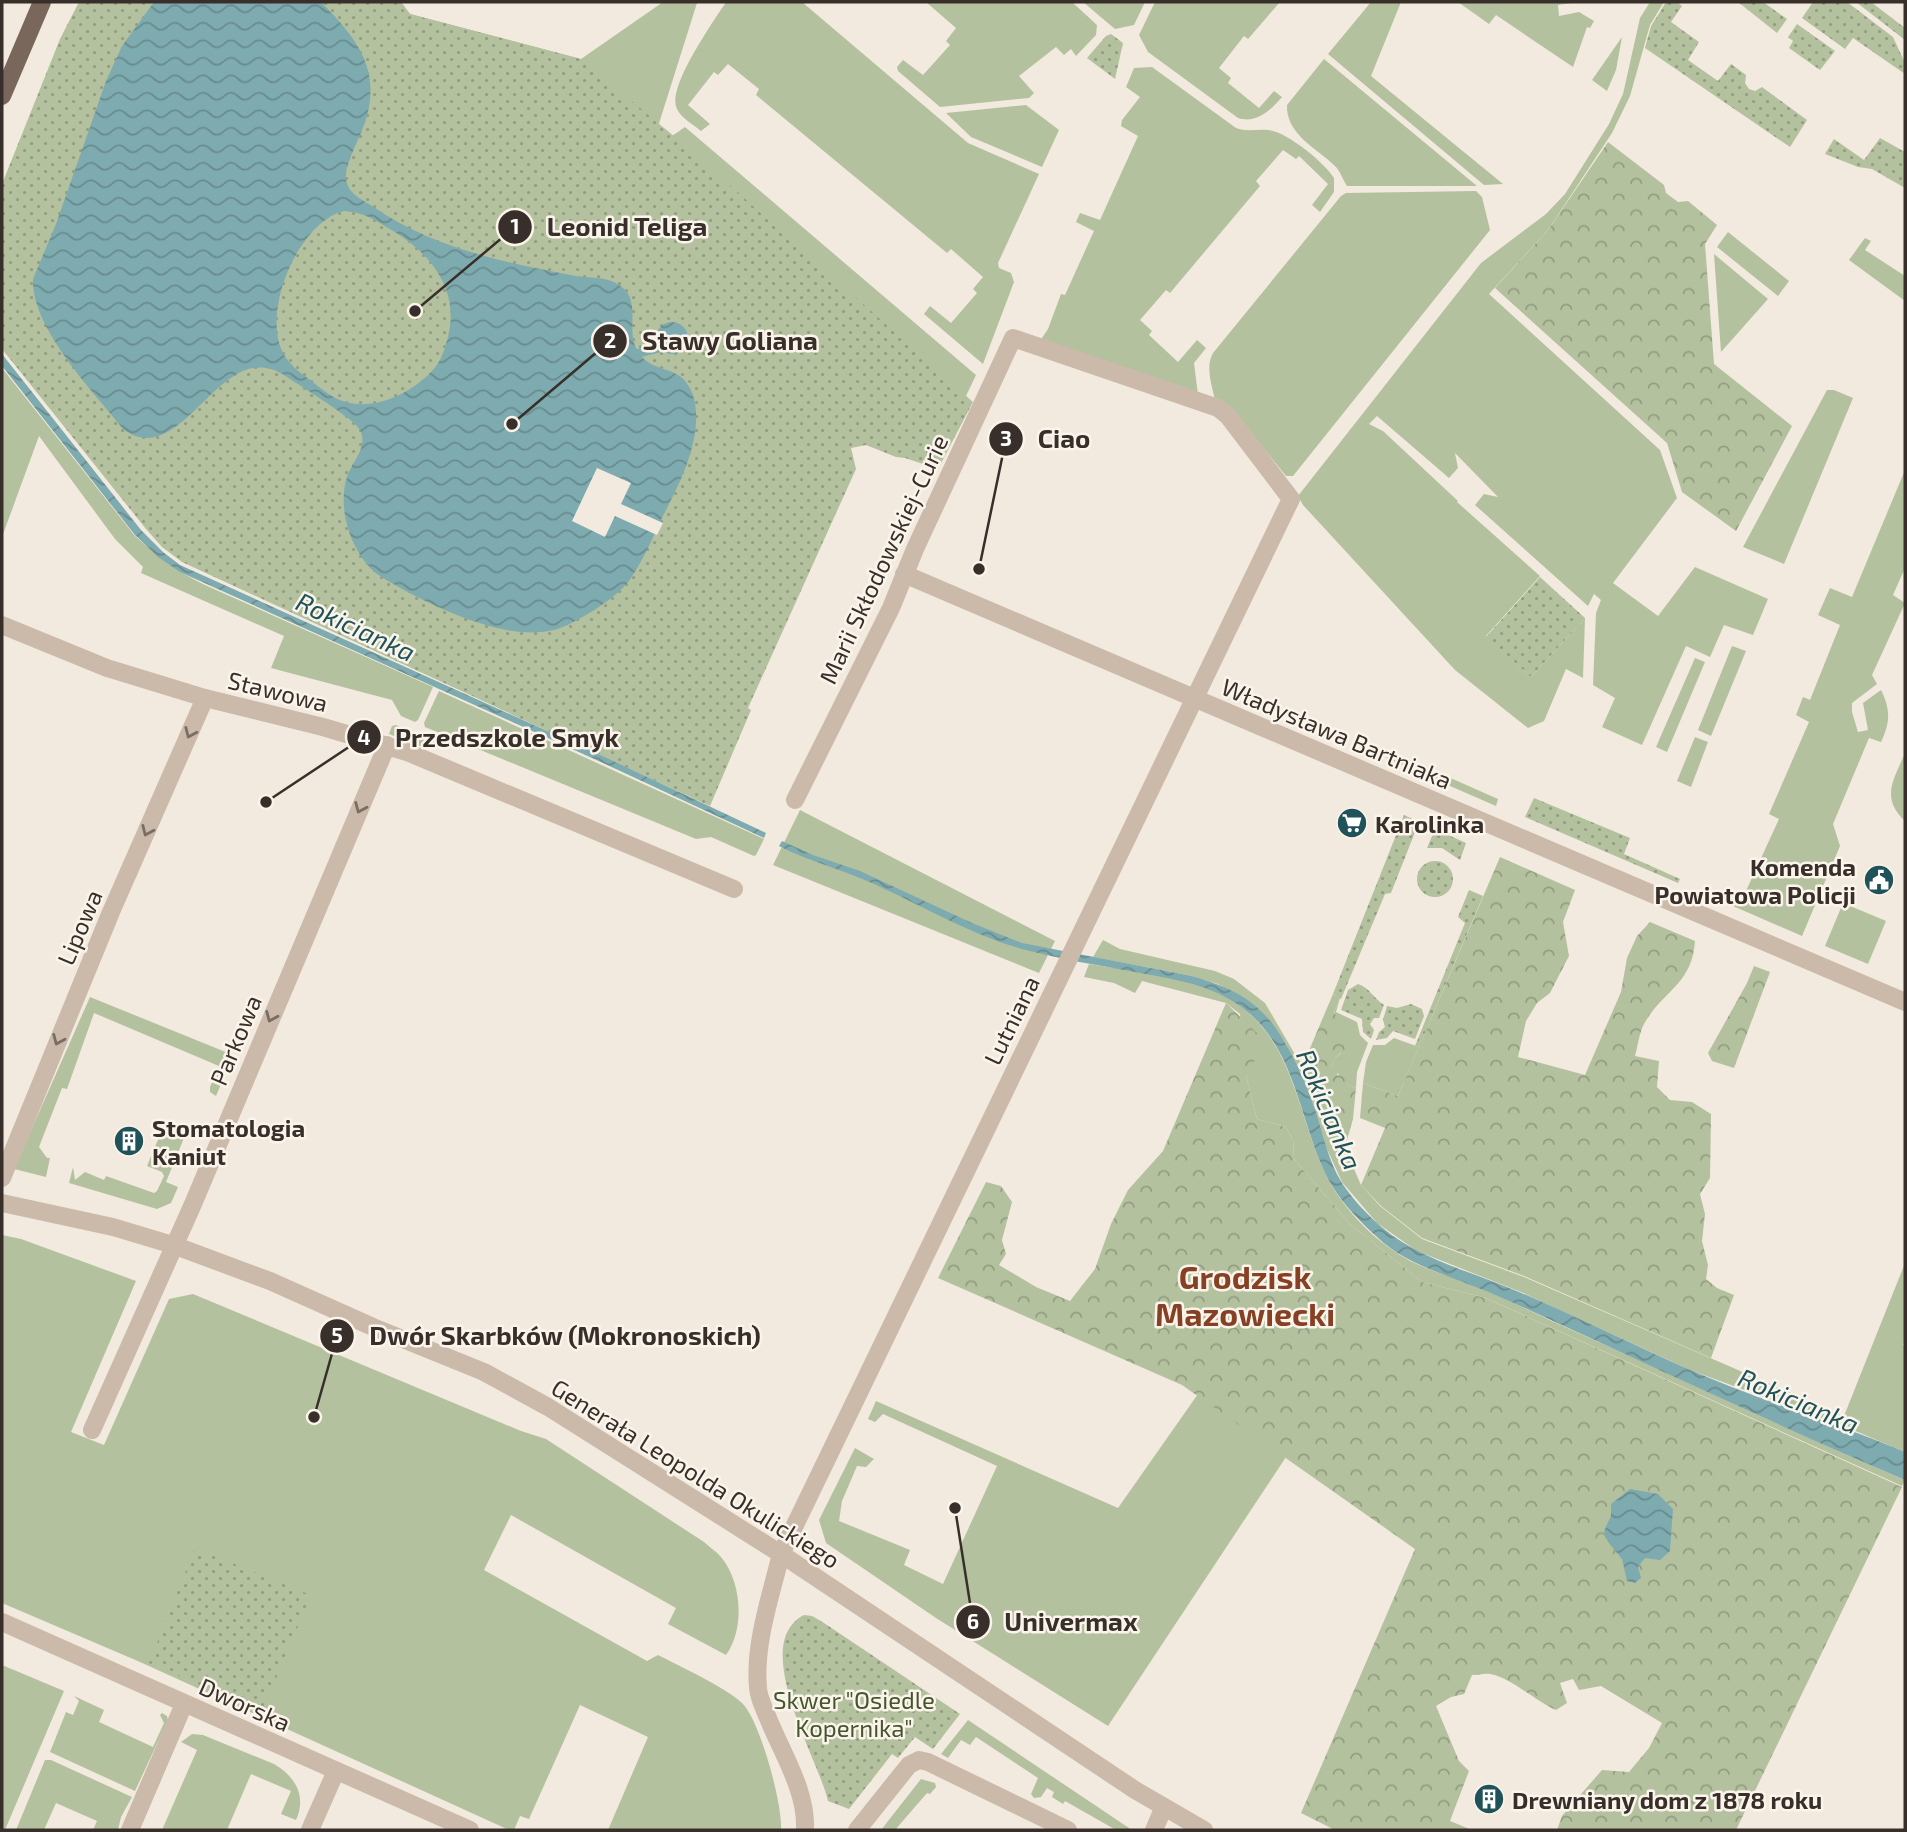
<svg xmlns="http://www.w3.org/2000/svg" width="1907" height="1832" viewBox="0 0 1907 1832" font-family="'Exo 2',sans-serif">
<defs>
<pattern id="forest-crowns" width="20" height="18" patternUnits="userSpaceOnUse" patternTransform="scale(1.75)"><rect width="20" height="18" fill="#b4c19e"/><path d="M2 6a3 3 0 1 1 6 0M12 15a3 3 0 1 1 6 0" fill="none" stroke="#939d81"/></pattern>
<pattern id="park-dots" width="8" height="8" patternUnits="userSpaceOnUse" patternTransform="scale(1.75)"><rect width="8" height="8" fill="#b4c19e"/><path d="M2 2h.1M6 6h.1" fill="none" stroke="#939d81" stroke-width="1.8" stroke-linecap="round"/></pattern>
<pattern id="water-waves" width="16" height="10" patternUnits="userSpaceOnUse" patternTransform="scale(1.75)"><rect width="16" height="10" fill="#7eabaf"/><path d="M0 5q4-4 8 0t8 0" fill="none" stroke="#688c8f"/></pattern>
</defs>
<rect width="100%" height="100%" fill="#f2eade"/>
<g fill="#b4c19e">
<path d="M370,2H401L410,14L581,59L663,2L697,3L655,136Z"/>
<path d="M726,2H802L968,143L1039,174L998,263L999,268L1011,273L1014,282L983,364L924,314L930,306L951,323L977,293L973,289L983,277L951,249L947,253L756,95L759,89L728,64L718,75L714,72L688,105L710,124L701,131C694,125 681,118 677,109C666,88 714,21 726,2Z"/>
<path d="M926,2H1072L1097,25L1096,35L1076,56L1071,49L1064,55L1056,47L1019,76L1034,93L1029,98L940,107L898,71L897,67L903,60L923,75L950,45L946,41L956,28Z"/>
<path d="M1083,2H1145L1134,25L1115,29Z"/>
<path d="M1155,2H1280L1248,39L1244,36L1219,68L1231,78L1228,83L1259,108L1274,91L1282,97C1271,110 1256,124 1238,118L1148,52L1139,35Z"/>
<path d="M1371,2H1401L1371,76L1503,184L1484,185L1328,54Z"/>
<path d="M1458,2H1578L1558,5L1559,16L1579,12L1594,21L1590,28L1587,27L1573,67L1496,15L1489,24Z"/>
<path d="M1650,2H1664L1650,25L1630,96L1612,133L1548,230L1489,294L1660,450L1677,498L1613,583L1658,616L1695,567L1768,599L1753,635L1724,625L1710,657L1686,646L1642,745L1602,727L1615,698L1593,685L1596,613L1601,600L1594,594L1588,606L1475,505L1484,494L1498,497L1455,453L1458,468L1449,478L1377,416L1369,424L1383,431L1458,501L1457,502L1540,576L1486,636L1531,677L1585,618L1583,678L1566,669L1544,721L1528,728L1455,670L1303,505L1298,496L1481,263L1546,214L1565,194L1609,124L1623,94L1640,18Z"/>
<path d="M1622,37L1616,70L1607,91L1592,80Z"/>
<path d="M1324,59L1477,186H1347C1343,180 1341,173 1336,167C1317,148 1286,135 1287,105Z"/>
<path d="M1152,67L1236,128C1246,132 1257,129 1268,130C1286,131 1325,163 1334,178V192L1320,212L1312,205L1328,184L1299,156L1296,159L1283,150L1256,181L1260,186L1170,293L1166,290L1140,320L1152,331L1149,335L1178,362L1197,340L1206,348L1194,363L1198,395L1040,341L1048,329L1061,294L1065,295L1094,231L1076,222L1080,213L1100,220L1138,136L1121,126L1122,120L1140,97L1126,87L1134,68Z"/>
<path d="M1026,105L1059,130L1042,167L971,137L946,113Z"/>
<path d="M685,127L976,375L947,436L672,136Z"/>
<path d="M1476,191L1482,197L1490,230L1293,476H1286L1230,407L1215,400C1212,385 1205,367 1213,353L1341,196L1346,193Z"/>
<path d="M1728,232L1789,281L1778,296L1717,247Z"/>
<path d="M1865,238L1871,241L1865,250L1905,276V301L1849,260Z"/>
<path d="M1714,254L1768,299L1721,352Z"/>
<path d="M2,368L135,536C157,556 178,572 205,585L433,687L418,720L415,722L401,716L392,700L271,668L284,636L141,573L143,567L115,539L39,436L2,537Z"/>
<path d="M1827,390H1834L1853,398L1784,564L1743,547Z"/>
<path d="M1905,470V568L1893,595L1905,603L1872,675L1877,684L1852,703V712L1858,732L1868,730L1863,703L1881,690C1891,710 1890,723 1881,742L1869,738L1833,824L1840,846L1802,936L1726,903L1728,899L1740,904L1779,819L1769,814L1809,722L1796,715L1803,697L1810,700L1840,625L1818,615L1830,588L1852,597Z"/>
<path d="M1732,646L1746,651L1711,736L1698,730Z"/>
<path d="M1695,658L1705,662L1667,752L1656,747Z"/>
<path d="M439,691L764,839L756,855L754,856L711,837L696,839L425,727L424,723Z"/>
<path d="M396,725L442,744L428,749L389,734L392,726Z"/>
<path d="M1695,737L1708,742L1691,787L1677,781Z"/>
<path d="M1394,753L1498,799L1496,806L1386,758Z"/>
<path d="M1905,753V821C1880,798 1894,779 1905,753Z"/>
<path d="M800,810L1055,941L1039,973L773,865Z"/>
<path d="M1843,903L1886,921L1868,964L1825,946Z"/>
<path d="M1103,940L1120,949L1215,971L1234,979L1265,1003L1296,1056L1302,1064L1304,1060L1324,1088L1340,1137L1361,1185L1380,1206L1422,1239L1524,1277L1844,1416L1905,1263V1340L1903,1345L1905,1347V1452L1846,1427L1690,1370L1521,1292L1417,1251L1377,1223L1342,1182L1326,1147L1314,1106L1286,1044L1261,1011L1218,984L1192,976L1093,957Z"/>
<path d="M1089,964C1130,971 1175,974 1213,990C1293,1026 1293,1103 1325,1173C1339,1203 1367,1233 1394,1251C1418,1268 1445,1274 1472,1285C1499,1296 1526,1309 1554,1322C1671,1374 1787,1430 1905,1480L1902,1486L1486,1298L1422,1282L1350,1224L1294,1159L1293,1140L1286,1127L1257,1119L1246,1075L1240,1014L1226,1003L1142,981L1135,993L1114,983L1084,977Z"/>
<path d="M90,997L233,1055L216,1096L210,1092V1087L219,1066L94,1013L67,1089L62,1088L39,1147L47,1158H50L46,1177L14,1169Z"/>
<path d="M1340,998L1336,1012L1357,1022L1360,1035L1368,1043L1357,1072L1356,1088L1347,1084L1331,1066L1335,1058L1341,1053C1344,1036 1342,1028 1334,1012Z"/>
<path d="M1394,1038L1419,1047L1398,1096L1363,1083L1366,1062L1373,1045H1385Z"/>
<path d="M162,1130L184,1138L166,1182L178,1187L171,1203L157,1209L69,1183L73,1167L75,1180L85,1172L104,1180L106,1176L154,1193L157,1191L164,1176L162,1172L147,1166Z"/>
<path d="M2,1235L21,1239L136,1281L71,1432L104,1445L169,1299L193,1294L521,1431L546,1439L704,1542C709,1547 716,1551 721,1557C742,1582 745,1629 726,1655L668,1624L676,1608L511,1515L484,1570L647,1661L658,1655C681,1667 725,1687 742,1703C760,1720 783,1806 781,1830H608L648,1737L580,1705L529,1819L520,1816L514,1830H509L140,1662L2,1603Z"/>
<path d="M1198,1394L1286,1457L1108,1726L936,1618L826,1543L819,1520L855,1448L874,1459L866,1467L857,1466L842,1501L839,1521L910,1550L904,1565L943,1584L997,1466L883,1414L875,1422L868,1419L876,1401L1118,1508Z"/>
<path d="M2,1665L64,1691L5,1830H2Z"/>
<path d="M74,1696L104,1710L99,1722L153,1747L164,1723L160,1715L162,1713L167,1716L168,1720L135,1791L50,1752L66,1712L73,1715L79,1701Z"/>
<path d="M968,1720L1132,1830H1116L1065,1801L1063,1804L1052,1797L1054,1792L1047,1788L1041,1797L1034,1798L1031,1794L1038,1778L976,1737L970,1745L961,1740L948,1758L941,1754Z"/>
<path d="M192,1734L203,1735L274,1764C295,1776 307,1796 296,1820L281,1814L291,1791L251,1774L227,1830H162L197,1750L181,1742Z"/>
<path d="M45,1760H51L132,1797L121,1817L118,1830H93L97,1821L56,1803L44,1830H16Z"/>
<path d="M921,1779L935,1783L936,1787L930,1794L927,1793L895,1830H881Z"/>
</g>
<g fill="url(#forest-crowns)">
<path d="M1608,142L1664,185L1666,193L1678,202L1688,201L1717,225L1705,244L1714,364L1792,426L1736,531L1682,492L1667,443L1495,288L1548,230Z"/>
<path d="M1500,857L1575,890L1563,922L1569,956L1550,993L1537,1003L1526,1021L1518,1057L1585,1075L1621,992L1627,958L1637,936L1650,922L1695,941C1692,985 1663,990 1644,1024C1639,1033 1638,1046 1635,1056L1659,1061L1657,1087L1670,1100L1692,1102L1711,1114L1710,1178L1700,1194L1705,1214L1702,1241L1708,1265L1706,1279L1717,1288L1734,1295L1711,1358L1524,1276L1422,1238L1381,1206L1361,1185L1385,1128L1360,1118L1363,1083L1398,1096Z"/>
<path d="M1754,966L1770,972L1734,1068L1712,1061L1708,1053L1747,983Z"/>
<path d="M1333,994L1340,998L1334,1012L1344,1030V1040L1347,1047L1335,1058L1331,1066L1338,1070L1337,1075L1345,1076L1347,1084L1356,1088L1353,1119L1345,1147L1324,1088L1305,1060Z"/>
<path d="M1226,1003L1257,1033L1262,1048L1246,1075L1257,1119L1286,1127L1293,1140L1294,1159L1350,1224L1422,1282L1486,1298L1902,1487L1736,1830H1557L1562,1816L1602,1770L1629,1772L1649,1748L1662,1723L1601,1686L1579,1690L1573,1679L1560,1683L1567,1703L1556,1710C1535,1701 1512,1678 1490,1674C1485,1673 1477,1675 1472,1675L1464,1694L1451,1697L1436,1706L1459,1761L1469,1771L1450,1821L1472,1830H1335L1301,1813L1415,1549L1182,1385L938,1278L986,1182L1001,1186L1012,1202L1002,1240L1006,1254L999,1265L1036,1287L1070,1301L1095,1269L1111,1224L1128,1190L1163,1151Z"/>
</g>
<g fill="url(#park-dots)">
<path d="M79,2H401L410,14L581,59L687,147L973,402L938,469L905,458L896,457L866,445L851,448L856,469L748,708L751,710L710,806L182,562L162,547L146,529L2,349V184L60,39Z"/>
<path d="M1666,2H1677L1682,6L1671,22L1699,42L1688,60L1718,81L1731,64L1746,75L1745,83L1749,89L1755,91L1762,87L1807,120L1790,147L1645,48L1651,26Z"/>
<path d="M1738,2H1763L1787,19L1777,33Z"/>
<path d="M1813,2H1847L1893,37L1905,63V74L1853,38L1845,49L1802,18Z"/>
<path d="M1856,2H1871L1905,28V40Z"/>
<path d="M1797,24L1835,51L1820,70L1789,48L1793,41L1788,37Z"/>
<path d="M1111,34L1123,43L1115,79L1087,58L1106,36Z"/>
<path d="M1880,138L1905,152V188L1872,169L1858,167L1825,154L1834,139L1864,160Z"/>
<path d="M1540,577L1585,618L1531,677L1486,637Z"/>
<path d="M1534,798L1630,838L1624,854L1680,879L1678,883L1525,817Z"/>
<path d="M1404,815L1419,822L1391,893L1385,894L1341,999L1333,994Z"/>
<path d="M1435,829L1466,843L1460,860L1442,848H1427Z"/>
<circle cx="1435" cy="879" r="18"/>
<path d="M1469,890L1483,896L1419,1047L1415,1046L1465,923L1458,917Z"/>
<path d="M1358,984C1370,988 1373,998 1384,1005L1379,1018H1374L1370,1024L1374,1030L1371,1039L1363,1032L1362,1019L1341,1010L1348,990Z"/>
<path d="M1411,1004L1422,1009L1424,1016L1415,1039L1393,1031L1387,1038L1376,1040L1379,1032L1385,1027L1383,1020L1387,1006L1397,1008Z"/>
<path d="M195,1548L311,1595L262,1712L149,1663Z"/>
<path d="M804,1615L812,1616L821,1621L960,1714L933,1749L915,1737L898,1758L892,1754L849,1809L828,1801C819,1760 748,1644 804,1615Z"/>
</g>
<g fill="url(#water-waves)" fill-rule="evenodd">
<path d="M154,2H321C352,34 379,63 368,112C365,126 357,141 351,156C348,165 343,176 348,186C352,195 364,201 372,206C433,248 499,261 571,275C588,279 609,275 623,288C640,302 627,330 636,348C651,378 681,360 693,395C704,432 684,475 667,508C655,531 646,556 631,578C622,591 609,600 596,609C583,617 568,626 554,630C508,641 445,612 404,590C396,585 385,580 377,574C350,552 336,506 348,474C354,460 368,446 360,430C355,419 297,384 284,375C220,334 183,474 123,429C93,391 31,328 33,279L56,224L106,81L122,46ZM344,211C362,212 374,219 388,228C432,253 463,292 446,344C443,355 439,364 431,372C412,392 379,409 350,403C336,401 320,388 309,379C300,373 288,363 283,353C261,310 299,222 344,211Z"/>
<circle cx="672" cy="338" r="16"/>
<path d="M2,354L141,530L163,552L180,565L607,758L766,833L764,838L603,763L180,572L158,557L135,535L2,366Z"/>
<path d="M782,841L813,855L860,871L972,923L1022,943L1192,976C1217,983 1243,993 1262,1012C1285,1034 1304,1078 1315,1109C1323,1133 1328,1161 1342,1183C1351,1197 1365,1212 1377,1223C1416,1259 1471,1271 1519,1292C1576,1316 1631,1344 1688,1369C1759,1400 1834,1422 1905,1452V1480C1778,1426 1654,1367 1529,1310C1510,1302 1492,1293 1473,1286C1439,1272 1404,1263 1377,1237C1357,1219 1338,1199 1326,1175C1298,1117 1295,1042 1237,1004C1206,983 1171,979 1135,972C1097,965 1059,959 1022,949C968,934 918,903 867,881C838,868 808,861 779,846Z"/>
<path d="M1630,1489L1658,1494L1673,1509L1670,1551L1660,1560L1645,1558L1638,1567L1641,1578L1635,1583L1627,1581L1622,1559L1608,1542L1604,1531L1611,1516V1504Z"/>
</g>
<path fill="#f2eade" d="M597,468L631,483L621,504L663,523L657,535L615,516L605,537L572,521Z"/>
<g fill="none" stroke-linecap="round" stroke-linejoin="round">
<path stroke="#7eabaf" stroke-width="9" d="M639,353L659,348"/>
<g stroke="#cbbaaa" stroke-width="18">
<path d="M904,574L1905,1002"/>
<path d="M2,625L107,668L205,698L323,727L407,752L734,889"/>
<path d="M795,800L891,608L915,549L1013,338L1218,408L1228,416L1291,499L781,1554C771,1595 754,1644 758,1687C758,1697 764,1708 768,1718C782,1753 807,1791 805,1830"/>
<path d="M2,1178L111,912L205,698"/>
<path d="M2,1203L113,1227L173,1245L270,1281L373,1327L484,1372L548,1407L781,1554L1135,1790L1204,1830"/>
<path d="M92,1430L193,1204L387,745"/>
<path d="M2,1622L470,1830"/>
<path d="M130,1830L184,1704"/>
<path d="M310,1830L336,1771"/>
<path d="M857,1830L909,1765L919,1760L928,1762L1068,1830"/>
<path d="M1154,1830L1163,1809"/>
</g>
<path stroke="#7a675b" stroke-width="18" d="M2,96L42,2"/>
</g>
<defs><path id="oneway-chevron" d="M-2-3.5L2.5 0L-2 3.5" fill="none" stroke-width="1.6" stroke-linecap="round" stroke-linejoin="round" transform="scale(1.75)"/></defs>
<g stroke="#7a6e64">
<use href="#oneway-chevron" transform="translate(190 733) rotate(114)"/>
<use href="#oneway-chevron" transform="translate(360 808) rotate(113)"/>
<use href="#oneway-chevron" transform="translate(147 831) rotate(114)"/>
<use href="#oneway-chevron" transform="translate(271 1017) rotate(113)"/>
<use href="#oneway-chevron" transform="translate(58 1040) rotate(113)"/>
</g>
<defs>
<g id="supermarket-disc" transform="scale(1.575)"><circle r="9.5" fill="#1f5359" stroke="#faf4eb"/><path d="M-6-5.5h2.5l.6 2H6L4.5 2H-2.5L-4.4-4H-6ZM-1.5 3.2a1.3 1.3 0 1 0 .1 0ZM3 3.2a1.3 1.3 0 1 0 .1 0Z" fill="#fff"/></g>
<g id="civic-disc" transform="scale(1.575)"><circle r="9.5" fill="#1f5359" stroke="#faf4eb"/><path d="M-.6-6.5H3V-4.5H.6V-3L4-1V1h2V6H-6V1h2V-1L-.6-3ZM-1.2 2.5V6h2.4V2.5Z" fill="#fff"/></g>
<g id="building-disc" transform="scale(1.575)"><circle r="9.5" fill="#1f5359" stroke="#faf4eb"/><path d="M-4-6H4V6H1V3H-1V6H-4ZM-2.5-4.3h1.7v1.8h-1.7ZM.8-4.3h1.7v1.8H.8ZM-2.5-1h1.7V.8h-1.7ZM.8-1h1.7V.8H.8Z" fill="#fff"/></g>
</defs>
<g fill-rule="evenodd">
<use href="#supermarket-disc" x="1352" y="823"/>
<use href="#civic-disc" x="1879" y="880"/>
<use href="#building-disc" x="129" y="1141"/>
<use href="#building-disc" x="1489" y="1799"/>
</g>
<g text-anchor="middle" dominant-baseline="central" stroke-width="5" stroke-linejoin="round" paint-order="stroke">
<g font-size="24" fill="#382f2a" stroke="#faf4eb">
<text transform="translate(883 559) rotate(-65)">Marii Skłodowskiej-Curie</text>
<text transform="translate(278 691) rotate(14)">Stawowa</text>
<text transform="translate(1337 733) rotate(23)">Władysława Bartniaka</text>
<text transform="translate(79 927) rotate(-67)">Lipowa</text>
<text transform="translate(1011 1020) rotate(-64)">Lutniana</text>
<text transform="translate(235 1040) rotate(-67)">Parkowa</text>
<text transform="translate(696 1473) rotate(32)">Generała Leopolda Okulickiego</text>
<text transform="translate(245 1704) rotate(24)">Dworska</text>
</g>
<g font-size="24" font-weight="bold" fill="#382f2a" stroke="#faf4eb" text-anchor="start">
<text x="1375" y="823">Karolinka</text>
<text x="1856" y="866" text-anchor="end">Komenda<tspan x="1856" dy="28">Powiatowa Policji</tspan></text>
<text x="152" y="1127">Stomatologia<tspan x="152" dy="28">Kaniut</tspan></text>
<text x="1512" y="1799">Drewniany dom z 1878 roku</text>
</g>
<g font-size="24" fill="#45562e" stroke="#faf4eb">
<text x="854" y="1699">Skwer "Osiedle<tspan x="854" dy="28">Kopernika"</tspan></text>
</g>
<g font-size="26" font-style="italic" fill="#1f5359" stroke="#faf4eb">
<text transform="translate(356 626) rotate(25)">Rokicianka</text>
<text transform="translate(1330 1109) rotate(67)">Rokicianka</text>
<text transform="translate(1799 1400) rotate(23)">Rokicianka</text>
</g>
<g font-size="32" font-weight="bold" fill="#864024" stroke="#faf4eb">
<text x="1245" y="1276">Grodzisk<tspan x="1245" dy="37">Mazowiecki</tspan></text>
</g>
</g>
<path fill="none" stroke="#382f2a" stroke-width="2.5" d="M415 311L515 227M512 424L610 341M979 569L1006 439M266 802L364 737M314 1417L337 1336M955 1508L973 1622"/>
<g fill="#382f2a" stroke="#faf4eb" stroke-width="2.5">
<circle cx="415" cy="311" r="7"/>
<circle cx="512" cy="424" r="7"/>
<circle cx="979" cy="569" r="7"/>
<circle cx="266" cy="802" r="7"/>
<circle cx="314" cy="1417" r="7"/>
<circle cx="955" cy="1508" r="7"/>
<circle cx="515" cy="227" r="18"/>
<circle cx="610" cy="341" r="18"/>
<circle cx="1006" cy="439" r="18"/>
<circle cx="364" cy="737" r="18"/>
<circle cx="337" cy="1336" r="18"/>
<circle cx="973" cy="1622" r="18"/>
</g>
<g font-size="21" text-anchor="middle" font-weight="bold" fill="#fff">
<text x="515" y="234">1</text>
<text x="610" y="348">2</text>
<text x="1006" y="446">3</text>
<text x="364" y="745">4</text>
<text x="337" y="1343">5</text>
<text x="973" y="1629">6</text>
</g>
<g font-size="26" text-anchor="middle" font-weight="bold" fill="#382f2a" stroke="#faf4eb" stroke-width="5" stroke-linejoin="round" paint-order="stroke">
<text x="627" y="236">Leonid Teliga</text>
<text x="730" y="350">Stawy Goliana</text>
<text x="1064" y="448">Ciao</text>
<text x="507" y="747">Przedszkole Smyk</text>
<text x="565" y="1345">Dwór Skarbków (Mokronoskich)</text>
<text x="1071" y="1631">Univermax</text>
</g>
<rect width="1907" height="1832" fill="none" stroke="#382f2a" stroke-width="7"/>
</svg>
